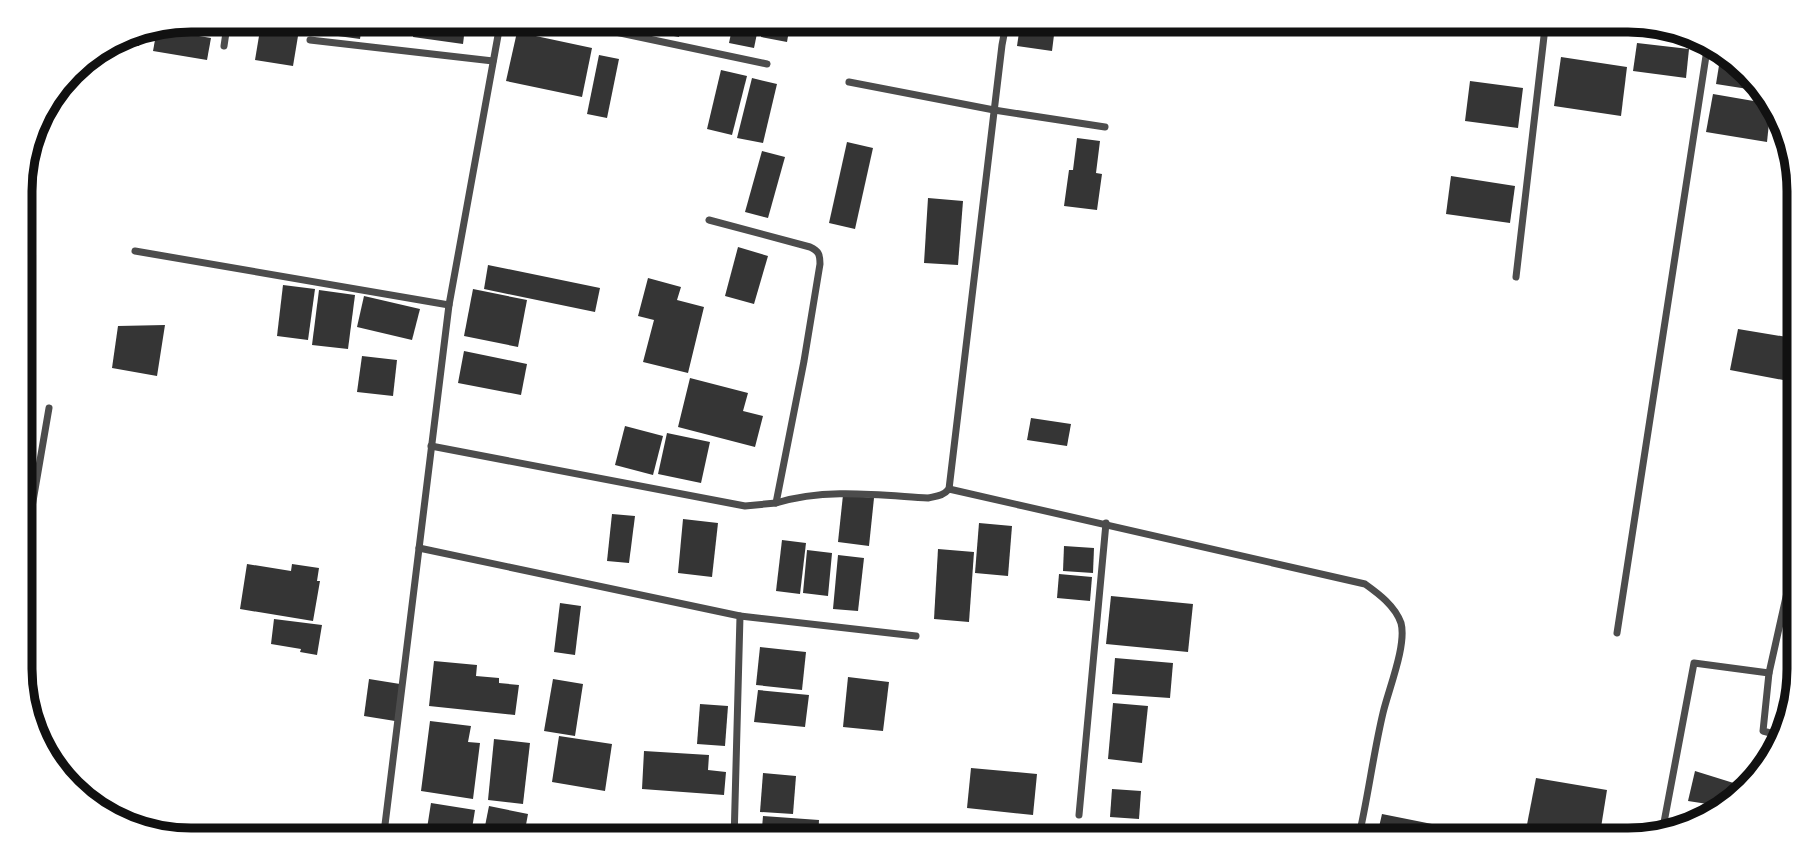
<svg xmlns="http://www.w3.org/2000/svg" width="1819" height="860" viewBox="0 0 1819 860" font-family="Figtree,sans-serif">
<rect width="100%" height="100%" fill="#fff"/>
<g fill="#353535">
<path d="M191,19H216L214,29L179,22Z"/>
<path d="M340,19H363L360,39L338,36Z"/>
<path d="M367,19H389L388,28L366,25Z"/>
<path d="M415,19H466L463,44L413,37Z"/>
<path d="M632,19H682L679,37L631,28Z"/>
<path d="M710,19H727L723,35L708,32Z"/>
<path d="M734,19H760L754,48L729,43Z"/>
<path d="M764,19H791L787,42L761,37Z"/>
<path d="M1021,19H1056L1052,51L1017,46Z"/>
<path d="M143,29L139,46L113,40L126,32Z"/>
<path d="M157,29L211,38L207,60L153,51Z"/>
<path d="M260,30L298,36L293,66L255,60Z"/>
<path d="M517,32L592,48L582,97L506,81Z"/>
<path d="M1637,43L1689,49L1686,78L1633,71Z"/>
<path d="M1721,53L1765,87L1767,92L1716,84Z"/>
<path d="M599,55L619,59L607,118L587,114Z"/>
<path d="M1561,57L1627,67L1621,116L1554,106Z"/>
<path d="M721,70L747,76L732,135L707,129Z"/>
<path d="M752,78L777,84L763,143L737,138Z"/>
<path d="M1470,81L1523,88L1518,128L1465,121Z"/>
<path d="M1713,94L1771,104L1767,142L1706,132Z"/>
<path d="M1077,138L1100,141L1096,173L1102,174L1097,210L1064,206L1069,170H1073Z"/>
<path d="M847,142L873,148L855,229L829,223Z"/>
<path d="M762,151L785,157L768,218L745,212Z"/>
<path d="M1451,176L1515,186L1510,223L1446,214Z"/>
<path d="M928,198L963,201L958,265L924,263Z"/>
<path d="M738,247L768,256L754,304L725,296Z"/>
<path d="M488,265L600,288L595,312L484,289Z"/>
<path d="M648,278L681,287L677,300L704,307L688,373L643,362L654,320L638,316Z"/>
<path d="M283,285L315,289L308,340L277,336Z"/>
<path d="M473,289L527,300L518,347L464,336Z"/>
<path d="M319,290L355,295L348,349L312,345Z"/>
<path d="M364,296L420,309L412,340L357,327Z"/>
<path d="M165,325L157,376L112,368L118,326Z"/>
<path d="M1738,329L1799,339V383L1730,370Z"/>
<path d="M464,351L527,364L521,395L458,383Z"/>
<path d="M362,356L397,360L393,396L357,392Z"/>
<path d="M690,378L748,393L743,411L763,416L755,447L678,427Z"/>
<path d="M1031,418L1071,424L1067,446L1027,440Z"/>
<path d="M625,426L663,436L653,475L615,465Z"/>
<path d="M667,433L710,442L701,483L658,474Z"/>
<path d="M843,495L874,498L869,546L838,542Z"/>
<path d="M612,514L635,516L629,563L607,561Z"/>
<path d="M683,519L718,523L712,577L678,573Z"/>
<path d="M979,523L1012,526L1008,576L975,573Z"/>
<path d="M782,540L806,543L800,594L776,591Z"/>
<path d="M1064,546L1094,548L1093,573L1063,571Z"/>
<path d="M938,549L974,552L969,622L934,619Z"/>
<path d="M807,550L832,553L828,596L803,593Z"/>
<path d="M838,555L864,558L858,611L833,609Z"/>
<path d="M247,564L291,571L292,564L319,568L317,581H320L313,621L240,609Z"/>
<path d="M1059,574L1092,577L1090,601L1057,598Z"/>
<path d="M1111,596L1193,604L1188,652L1106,644Z"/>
<path d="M560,603L581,606L575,655L554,652Z"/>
<path d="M274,619L322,625L317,655L300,652L301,649L271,644Z"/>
<path d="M760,647L806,652L802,690L756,685Z"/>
<path d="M1115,658L1173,663L1170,698L1112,694Z"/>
<path d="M434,661L477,665L476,676L499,678V683L519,685L515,715L429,706Z"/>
<path d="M848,677L889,682L883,731L843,727Z"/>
<path d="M369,679L400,684L395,721L364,716Z"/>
<path d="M553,679L583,684L575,736L544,731Z"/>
<path d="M758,690L809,695L805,727L754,722Z"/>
<path d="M1113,703L1148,706L1142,763L1108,759Z"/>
<path d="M700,704L728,706L725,746L697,744Z"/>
<path d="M430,721L471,726L468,742L480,743L473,799L421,791Z"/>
<path d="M559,736L612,744L605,791L552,782Z"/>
<path d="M494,739L530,743L523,804L488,800Z"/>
<path d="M644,751L709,755L708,770L726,772L724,795L642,789Z"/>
<path d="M971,768L1037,774L1033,815L967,808Z"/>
<path d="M1695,771L1740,785L1739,793L1727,807L1688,801Z"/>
<path d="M763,773L796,776L793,814L760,812Z"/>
<path d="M1536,778L1607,790L1599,840H1524Z"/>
<path d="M1112,789L1141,791L1139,819L1110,817Z"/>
<path d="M431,803L475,810L470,841H425Z"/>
<path d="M489,806L528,814L523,841H482Z"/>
<path d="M1382,814L1447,827L1444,840H1376Z"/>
<path d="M763,816L819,820L818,841L761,840Z"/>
<path d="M1286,824L1320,830L1318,840H1283Z"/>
<path d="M964,828L1072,839V841H963Z"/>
<path d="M1603,831L1644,839L1639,840H1601Z"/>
</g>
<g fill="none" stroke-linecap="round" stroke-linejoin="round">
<g stroke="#4c4c4c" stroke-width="7">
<path d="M554,19L767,64"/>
<path d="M310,40L493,61"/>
<path d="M224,46L228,19"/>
<path d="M849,82L994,110L1105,127"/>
<path d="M135,251L449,305"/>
<path d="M1516,277L1546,19"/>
<path d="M431,446L745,506L776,503L804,361L820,264C820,255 819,251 810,247L709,220"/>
<path d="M949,489L1365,584C1379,594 1395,606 1401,623C1407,645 1388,691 1383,713C1373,755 1368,798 1358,840"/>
<path d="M949,489L1002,45L1007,19"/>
<path d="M776,503C826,488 877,495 928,498C937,496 943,496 949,489"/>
<path d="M419,548L740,616L734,841"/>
<path d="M21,571L49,408"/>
<path d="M740,616L916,636"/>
<path d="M1617,633L1708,43"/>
<path d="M1785,737L1763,731L1769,673L1799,539"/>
<path d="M1079,815L1106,523"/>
<path d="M1662,833L1694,663L1769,673"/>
<path d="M383,841L449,305L501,19"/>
</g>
</g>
<path d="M0 0H1819V860H0ZM191 32H1628A159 159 0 0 1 1787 191V669A159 159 0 0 1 1628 828H191A159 159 0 0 1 32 669V191A159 159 0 0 1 191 32Z" fill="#fff" fill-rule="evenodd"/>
<path fill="none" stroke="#111" stroke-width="9" d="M191 32H1628A159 159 0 0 1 1787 191V669A159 159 0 0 1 1628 828H191A159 159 0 0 1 32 669V191A159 159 0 0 1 191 32Z"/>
</svg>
